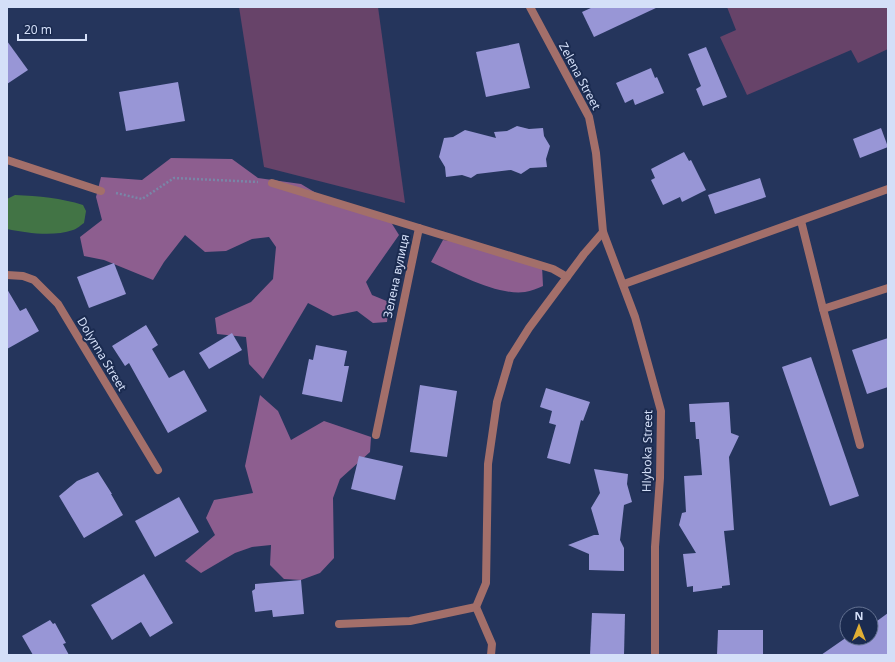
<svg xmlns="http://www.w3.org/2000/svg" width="895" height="662" viewBox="0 0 895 662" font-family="'Noto Sans',sans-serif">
<rect width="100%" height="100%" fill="#25355c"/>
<g fill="#674369">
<path d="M239,7H378L405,203L264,167Z"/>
<path d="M727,7H888V49L858,63L851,50L747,95L720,37L736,30Z"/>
</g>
<g fill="#8d5e8f">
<path d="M171,158L232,159L258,178L301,184L331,202L389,219L399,235L366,282L372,295L389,302L387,322L373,323L357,311L333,316L308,303L263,379L249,364L246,337L217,334L215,318L251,302L273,279L276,247L269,237L252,239L226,251L205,252L185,235L164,262L153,280L104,260L84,256L80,237L102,220L96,197L101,177L142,180Z"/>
<path d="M443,240L483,245L542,266L543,286C538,288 531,291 525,292C498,296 455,273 431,262Z"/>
<path d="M260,395L278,411L291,440L324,421L371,437L370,452L340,479L333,498L334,558L320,573L301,580L284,579L270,565L271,545L252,547L235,553L201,573L185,561L215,535L206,518L214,500L253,493L245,466Z"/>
</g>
<path fill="#427445" d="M15,195C39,196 61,198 83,205L86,211L84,223C81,225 77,229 73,230C53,237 27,233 7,229V199Z"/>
<g fill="#9896d6">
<path d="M593,7H658L594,37L582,12Z"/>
<path d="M7,41L28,70L7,84Z"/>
<path d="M519,43L530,88L486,97L476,52Z"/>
<path d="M706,47L727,97L703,106L696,89L701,86L688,54Z"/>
<path d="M651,68L655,78L657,77L664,93L635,105L633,99L625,103L616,83Z"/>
<path d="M178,82L185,121L126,131L119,92Z"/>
<path d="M517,126L529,129L543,128L544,136L550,146L546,159L547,167L530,168L521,174L511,170L477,174L471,178L462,175L446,177L445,167L439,157L444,138L453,137L465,130L496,138L494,132L507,131Z"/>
<path d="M881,128L888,147L860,158L853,139Z"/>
<path d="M684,152L689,161L691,160L706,190L682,202L680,197L663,205L651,180L655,178L651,169Z"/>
<path d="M760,178L766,197L715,214L708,195Z"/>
<path d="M114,263L126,294L89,308L77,277Z"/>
<path d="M7,289L20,311L26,308L39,331L7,349Z"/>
<path d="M146,325L158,345L152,349L169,378L184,370L207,411L168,433L129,363L125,366L112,346Z"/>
<path d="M232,333L242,350L209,369L199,353Z"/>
<path d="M888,338V387L867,394L852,350Z"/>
<path d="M316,345L347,351L344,366H349L342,402L302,394L309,359L313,360Z"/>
<path d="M811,357L859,496L830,506L782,367Z"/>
<path d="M420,385L457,391L447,457L410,452Z"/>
<path d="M546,388L590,402L583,421L581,420L570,464L547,458L556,425L549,423L552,411L540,407Z"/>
<path d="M729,402L731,433L739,436L729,457L734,530L724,531L730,585L722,586V588L693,592V586L687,587L683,554L696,553L679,525L682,513L686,512L684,476L702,475L699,439H696L695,422H690L689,404Z"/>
<path d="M359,456L403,466L395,500L351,489Z"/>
<path d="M594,469L628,474L627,484L632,502L624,505L620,540L624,548V571L589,570V554L568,545L594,535H599L591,508L600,493Z"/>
<path d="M98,472L112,494H111L123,515L84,538L59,496L77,481Z"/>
<path d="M179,497L199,532L155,557L135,521Z"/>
<path d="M144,574L173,623L150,637L141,622L112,640L91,605Z"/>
<path d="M301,580L304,614L273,617L272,610L255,612L252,591L255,589V584Z"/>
<path d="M592,613L625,614L624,655H590Z"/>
<path d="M888,613V655H821L847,637V638H871V619L874,617L877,621Z"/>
<path d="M50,620L53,624L55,623L66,643L63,644L69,655H33L22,636Z"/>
<path d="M718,630H763V655H717Z"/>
</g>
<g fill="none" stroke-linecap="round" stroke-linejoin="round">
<path stroke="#7986a7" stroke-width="2.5" stroke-dasharray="2 2" stroke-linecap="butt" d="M116,193L142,199L174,178L258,182"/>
<g stroke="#a36f6a" stroke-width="8">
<path d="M7,160L101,191"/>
<path d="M272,183L419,228"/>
<path d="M823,309L860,445"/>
<path d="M376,435L419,228L553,269L567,277"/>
<path d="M476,607L492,644L491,655"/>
<path d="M339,624L410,621L476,607L486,583L488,464L497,402L510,358L529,328L584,254L603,232"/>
</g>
<g stroke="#a36f6a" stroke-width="8">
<path d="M530,7L589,117L596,153L603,232L635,317L661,411L660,478L655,547V655"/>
<path d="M801,221L823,309L888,288"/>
<path d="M7,275L23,276L34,280L58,304L158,470"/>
<path d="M624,284L888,189"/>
</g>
</g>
<g text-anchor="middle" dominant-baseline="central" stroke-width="4" stroke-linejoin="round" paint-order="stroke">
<g font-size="12" fill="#d4dff8" stroke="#1b2b50">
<text transform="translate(580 76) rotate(62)">Zelena Street</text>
<text transform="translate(396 276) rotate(-78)">Зелена вулиця</text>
<text transform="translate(102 354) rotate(59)">Dolynna Street</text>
<text transform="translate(647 451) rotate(-89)">Hlyboka Street</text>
</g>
</g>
<rect width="895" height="662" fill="none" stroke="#d4dff8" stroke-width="16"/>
<g transform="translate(859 626)"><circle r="19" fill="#1b2b50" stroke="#657393"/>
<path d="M0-3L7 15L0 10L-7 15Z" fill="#e1af34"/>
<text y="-6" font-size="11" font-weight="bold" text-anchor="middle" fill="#d4dff8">N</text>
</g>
<path d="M18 34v6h68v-6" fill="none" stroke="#d4dff8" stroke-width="2"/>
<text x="24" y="34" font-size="12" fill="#d4dff8" stroke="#1b2b50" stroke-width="3" paint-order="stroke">20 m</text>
</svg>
